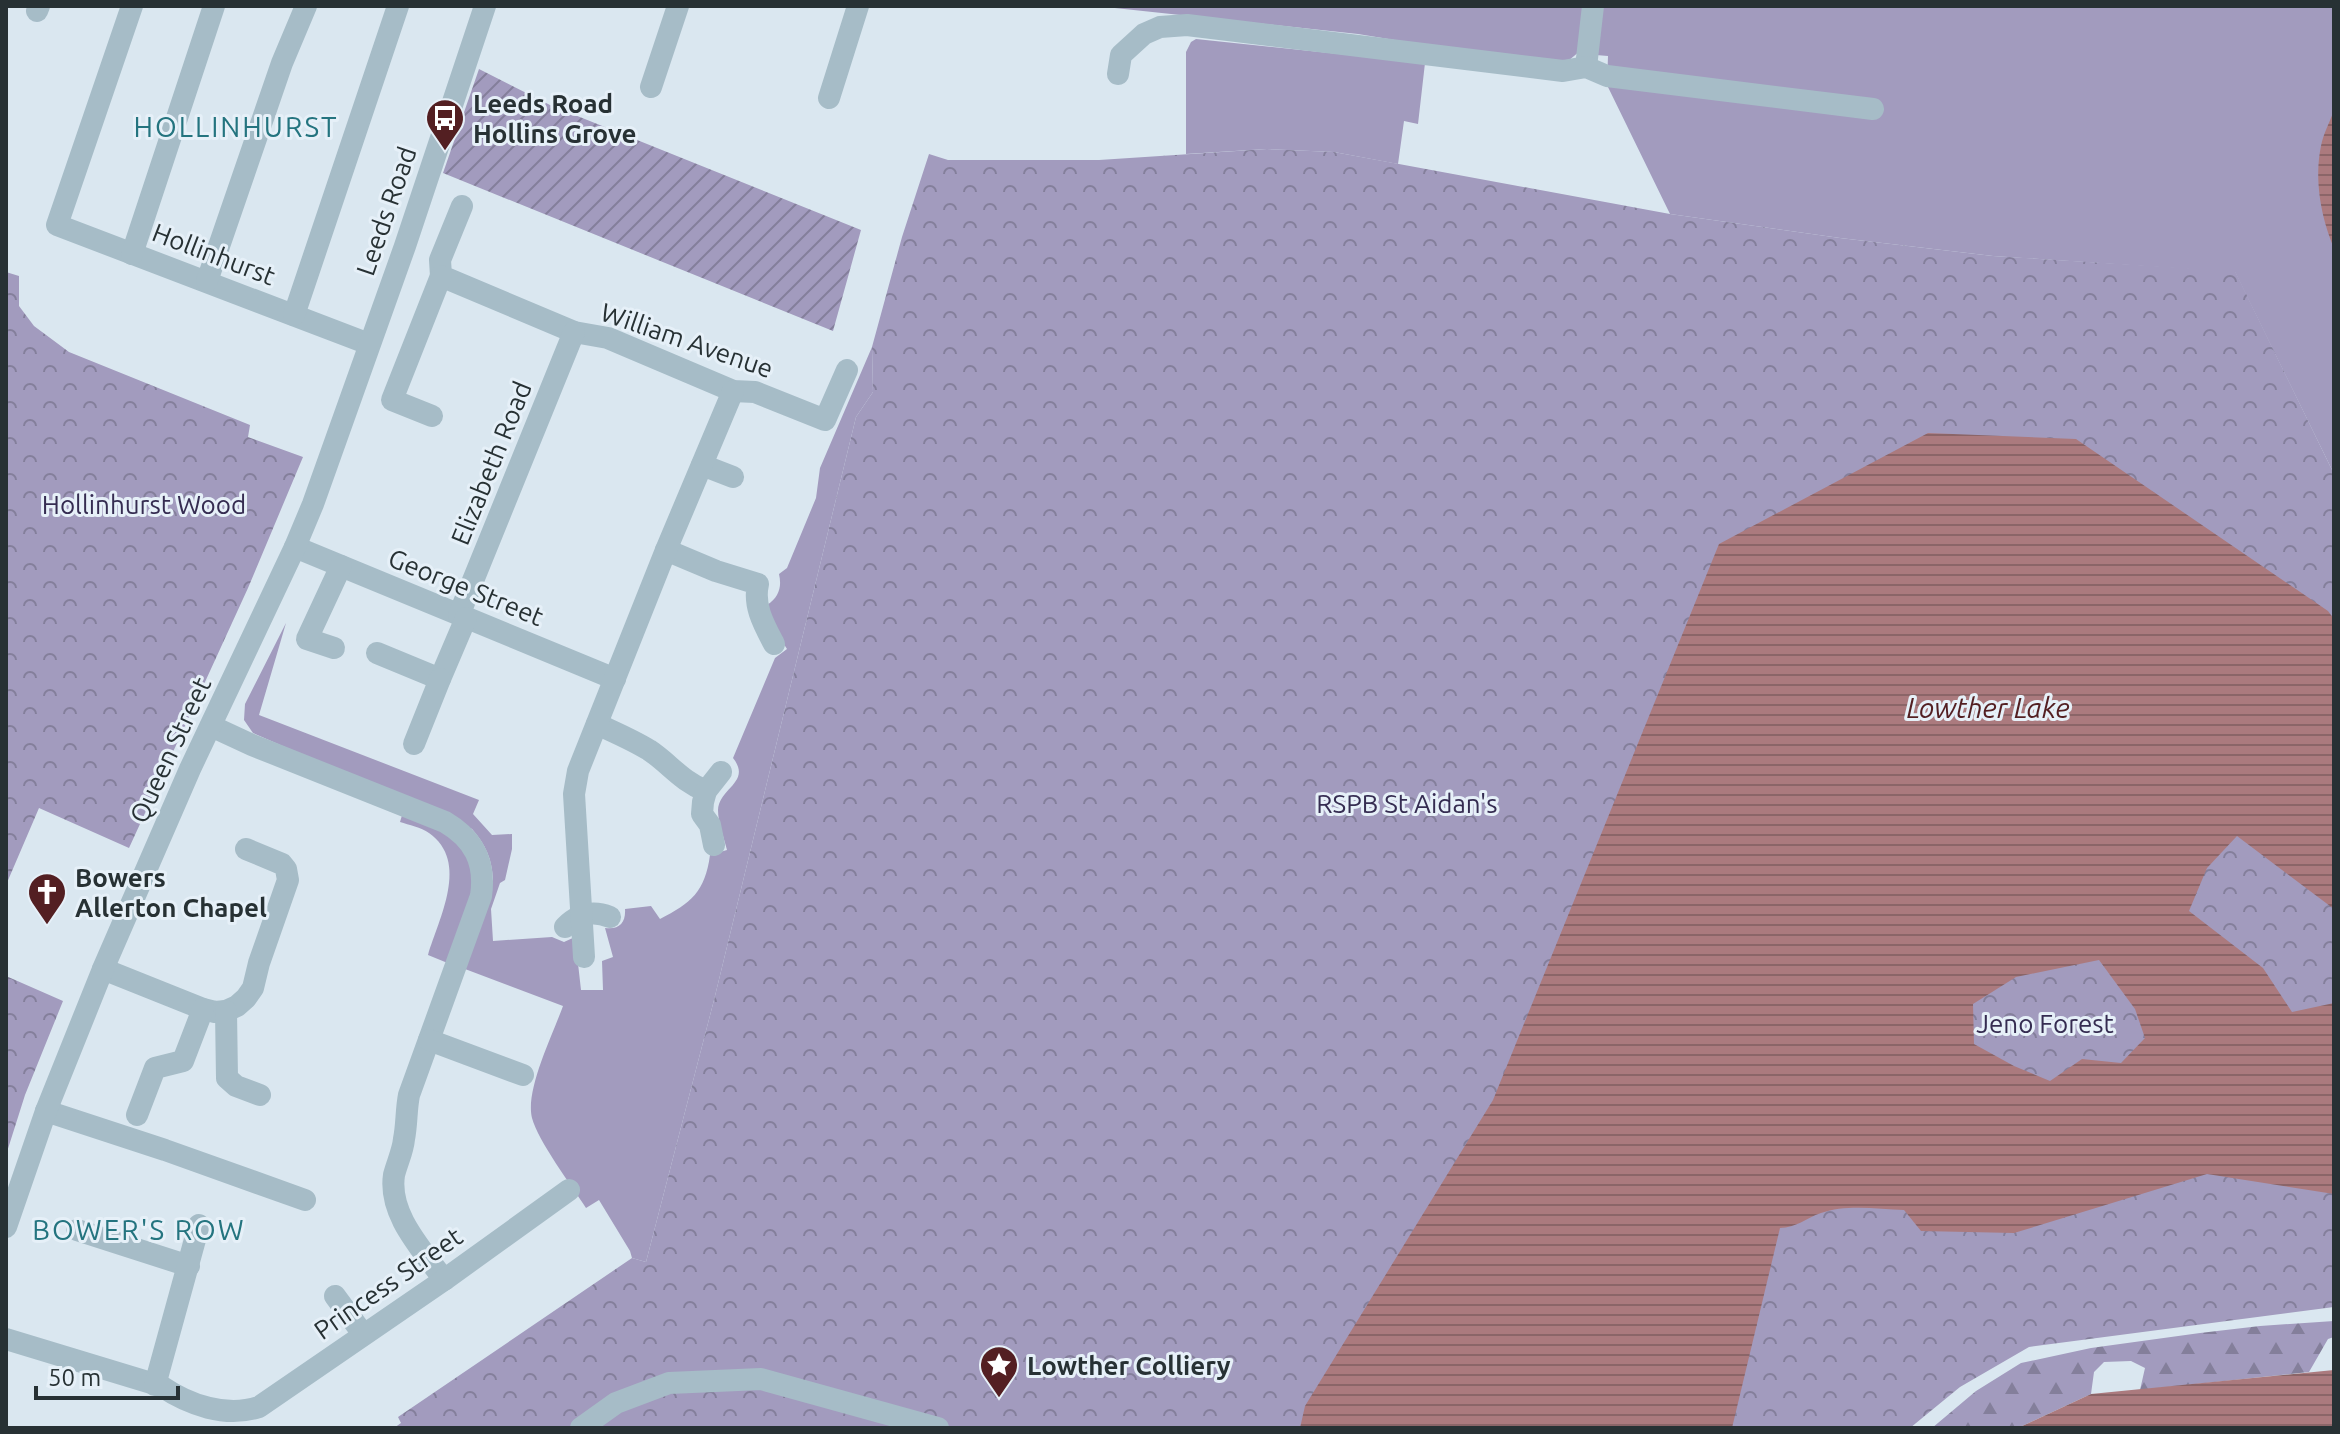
<svg xmlns="http://www.w3.org/2000/svg" width="2340" height="1434" viewBox="0 0 2340 1434" font-family="Ubuntu,sans-serif">
<defs>
<pattern id="forest-firs" width="22" height="20" patternUnits="userSpaceOnUse" patternTransform="scale(2)"><rect width="22" height="20" fill="#a29bbe"/><path d="M5 1l3.5 6h-7zM16 11l3.5 6h-7z" fill="#847f9b"/></pattern>
<pattern id="park-crowns" width="20" height="18" patternUnits="userSpaceOnUse" patternTransform="scale(2)"><rect width="20" height="18" fill="#a29bbe"/><path d="M2 6a3 3 0 1 1 6 0M12 15a3 3 0 1 1 6 0" fill="none" stroke="#847f9b"/></pattern>
<pattern id="garden-furrows" width="10" height="10" patternUnits="userSpaceOnUse" patternTransform="scale(2)"><rect width="10" height="10" fill="#a29bbe"/><path d="M-1 1l2-2M0 10L10 0M9 11l2-2" fill="none" stroke="#847f9b"/></pattern>
<pattern id="water-rules" width="6" height="5" patternUnits="userSpaceOnUse" patternTransform="scale(2)"><rect width="6" height="5" fill="#ab7a7e"/><path d="M0 2.5h6" fill="none" stroke="#8b6568"/></pattern>
</defs>
<rect width="100%" height="100%" fill="#dae7f0"/>
<g fill="#a29bbe">
<path d="M1096,6H1586L1580,51L1568,61L1498,57L1358,34Z"/>
<path d="M1602,6H2334V474L2235,272L1993,256L1840,238L1670,214L1607,85L1608,56L1596,55Z"/>
<path d="M1196,39L1425,63L1418,124L1404,121L1398,164L1334,152L1267,149L1186,154V52L1191,42Z"/>
<path d="M872,347L873,392L856,417L714,1000L646,1262L632,1258L630,1251L599,1200L586,1208C572,1186 538,1141 532,1118C525,1090 553,1034 563,1006L465,969L493,880C492,859 486,845 472,829L253,733L244,720L245,704L286,623L259,715L479,800L473,814L492,835L512,834V849L505,880L500,883L491,909L493,941L552,937L564,942L575,937L581,990H603L602,961L613,957L605,928C619,930 626,923 625,909L651,906L660,919C691,903 705,892 710,855L727,850C724,838 718,822 718,810C719,788 752,782 733,758L775,658L787,649L778,635L767,605C779,597 782,587 779,574L787,568L816,498L820,468Z"/>
<path d="M403,812L455,833L476,876L450,964L428,955C439,918 470,862 429,833C421,827 409,825 400,822Z"/>
</g>
<path fill="url(#forest-firs)" d="M2334,1321V1337L2328,1339L2309,1372L2140,1390L2145,1368L2131,1361L2104,1362L2094,1372L2091,1394L2018,1428H1932L1976,1391L2021,1363L2091,1348L2200,1333L2260,1326Z"/>
<g fill="url(#park-crowns)">
<path d="M1267,149L1334,152L1670,214L1840,238L1993,256L2235,271L2334,474V1307L2029,1347L1960,1387L1910,1428H394L401,1423L398,1417L632,1258L646,1262L714,1000L856,417L873,392L872,347L902,237L929,154L948,160H1099Z"/>
<path d="M6,272L19,276V306L34,326L69,352L250,425L248,437L303,457L248,588L129,848L39,808L6,885Z"/>
<path d="M6,976L63,1001L25,1095L6,1155Z"/>
</g>
<path fill="url(#garden-furrows)" d="M479,69L550,105L861,230L833,331L443,173Z"/>
<g fill="url(#water-rules)" fill-rule="evenodd">
<path d="M2334,110V248C2321,218 2314,179 2321,146C2323,134 2330,122 2334,110Z"/>
<path d="M1928,433L2076,439L2328,611L2334,619V909L2237,836L2207,868L2189,911L2263,968L2292,1012L2334,1003V1194L2207,1174L2014,1233L1921,1231L1904,1210C1878,1209 1846,1204 1821,1213C1806,1218 1796,1228 1780,1228L1732,1428H1300L1305,1406L1493,1100L1719,544ZM2099,960L2135,1009L2145,1038L2121,1063L2082,1059L2050,1081L2014,1066L1974,1044L1973,1004L2016,977Z"/>
<path d="M2334,1370V1428H2018L2091,1394Z"/>
</g>
<g fill="none" stroke-linecap="round" stroke-linejoin="round">
<g stroke="#a6bcc7" stroke-width="22">
<path d="M132,6L57,225L369,344"/>
<path d="M37,11L39,6"/>
<path d="M1586,67L1593,6"/>
<path d="M1118,74L1121,55L1144,34L1160,27L1187,25L1563,71L1586,67L1607,76L1873,109"/>
<path d="M651,87L678,6"/>
<path d="M829,98L858,6"/>
<path d="M462,206L440,260L441,276L574,332L608,338L733,391L755,392L825,420L847,370"/>
<path d="M132,254L214,6"/>
<path d="M207,281L282,63L306,6"/>
<path d="M294,315L398,6"/>
<path d="M432,416L392,400L441,276"/>
<path d="M702,465L733,477"/>
<path d="M295,547L615,679"/>
<path d="M666,550L716,571L758,584C753,606 764,625 774,644"/>
<path d="M459,615L574,332"/>
<path d="M334,648L307,639L341,566"/>
<path d="M377,653L440,679L466,618"/>
<path d="M597,724C614,732 633,740 649,750C670,764 681,781 706,791"/>
<path d="M211,726L252,745L445,822C474,839 486,862 481,896L409,1095C406,1110 407,1124 404,1139C403,1151 397,1163 394,1175C388,1215 423,1250 444,1280"/>
<path d="M414,744L440,679"/>
<path d="M714,845L710,825L702,814L703,802L706,791L721,772"/>
<path d="M565,927C578,914 592,910 610,917"/>
<path d="M584,957L574,794L578,771L666,550L733,391"/>
<path d="M103,969L203,1009L215,1012L226,1011L237,1006L246,998L253,988L259,963L288,880L286,869L282,864L246,849"/>
<path d="M226,1011L227,1078L236,1086L260,1095"/>
<path d="M429,1040L523,1075"/>
<path d="M46,1111L165,1150L305,1200"/>
<path d="M137,1115L155,1068L183,1061L203,1009"/>
<path d="M6,1227L46,1111L103,969L190,769L295,547L313,504L405,246L485,6"/>
<path d="M77,1230L189,1266"/>
<path d="M335,1296L363,1334"/>
<path d="M6,1339L161,1386C189,1405 226,1418 259,1407L444,1280L569,1190"/>
<path d="M155,1385L199,1225"/>
<path d="M581,1428L616,1403L669,1383L761,1379L938,1428"/>
</g>
</g>
<defs>
<g id="bus-pin" transform="scale(2)"><path d="M0 17L-7.5 6A9.5 9.5 0 1 1 7.5 6Z" fill="#531f22" stroke="#e6f0f8"/><path d="M-5-6H5V4H4V6H2V4H-2V6H-4V4H-5ZM-3.5-4V0h7V-4ZM-3.5 1.2v1.5H-2V1.2ZM2 1.2v1.5H3.5V1.2Z" fill="#fff"/></g>
<g id="church-pin" transform="scale(2)"><path d="M0 17L-7.5 6A9.5 9.5 0 1 1 7.5 6Z" fill="#531f22" stroke="#e6f0f8"/><path d="M-1.2-6h2.4v3.5h3.3v2.4h-3.3V6h-2.4V-.1h-3.3v-2.4h3.3Z" fill="#fff"/></g>
<g id="sight-pin" transform="scale(2)"><path d="M0 17L-7.5 6A9.5 9.5 0 1 1 7.5 6Z" fill="#531f22" stroke="#e6f0f8"/><path d="M0-6L1.8-2.2L6-1.7L2.9 1.2L3.7 5.4L0 3.3L-3.7 5.4L-2.9 1.2L-6-1.7L-1.8-2.2Z" fill="#fff"/></g>
</defs>
<g fill-rule="evenodd">
<use href="#bus-pin" x="445" y="118"/>
<use href="#church-pin" x="47" y="892"/>
<use href="#sight-pin" x="999" y="1365"/>
</g>
<g text-anchor="middle" dominant-baseline="central" stroke-width="6" stroke-linejoin="round" paint-order="stroke">
<g font-size="26" font-weight="bold" fill="#273134" stroke="#e6f0f8" text-anchor="start">
<text x="473" y="103">Leeds Road<tspan x="473" dy="30">Hollins Grove</tspan></text>
<text x="75" y="877">Bowers<tspan x="75" dy="30">Allerton Chapel</tspan></text>
<text x="1027" y="1365">Lowther Colliery</text>
</g>
<g font-size="26" fill="#273134" stroke="#e6f0f8">
<text transform="translate(386 211) rotate(-71)">Leeds Road</text>
<text transform="translate(214 254) rotate(21)">Hollinhurst</text>
<text transform="translate(687 340) rotate(19)">William Avenue</text>
<text transform="translate(491 463) rotate(-68)">Elizabeth Road</text>
<text transform="translate(466 587) rotate(22)">George Street</text>
<text transform="translate(170 750) rotate(-65)">Queen Street</text>
<text transform="translate(388 1283) rotate(-35)">Princess Street</text>
</g>
<g font-size="26" fill="#352c51" stroke="#e6f0f8">
<text x="144" y="504">Hollinhurst Wood</text>
<text x="1407" y="803">RSPB St Aidan's</text>
<text x="2045" y="1023">Jeno Forest</text>
</g>
<g font-size="28" letter-spacing="2" fill="#24747f" stroke="#e6f0f8">
<text x="236" y="126">HOLLINHURST</text>
<text x="139" y="1229">BOWER'S ROW</text>
</g>
<g font-size="28" font-style="italic" fill="#531f22" stroke="#e6f0f8">
<text x="1988" y="707">Lowther Lake</text>
</g>
</g>
<rect width="2340" height="1434" fill="none" stroke="#273134" stroke-width="16"/>
<path d="M36 1386v12h142v-12" fill="none" stroke="#273134" stroke-width="4"/>
<text x="48" y="1386" font-size="24" fill="#273134" stroke="#e6f0f8" stroke-width="6" paint-order="stroke">50 m</text>
</svg>
